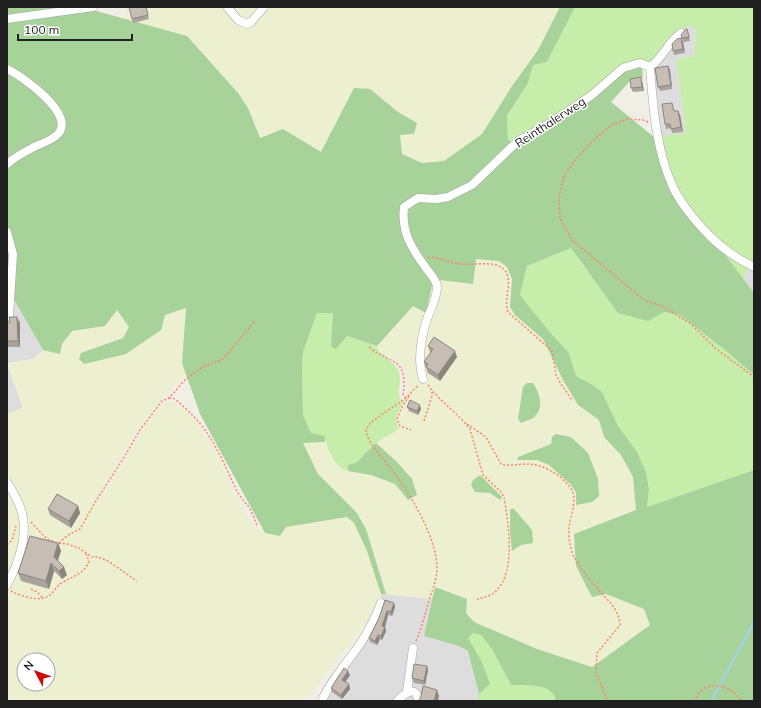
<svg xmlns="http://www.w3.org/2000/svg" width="761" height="708" viewBox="0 0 761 708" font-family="Mulish,sans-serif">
<rect width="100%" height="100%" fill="#f1eee6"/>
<g fill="#dedddd">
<path d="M688,25L696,30L694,56L676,59L686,134L660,136L651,64L673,36Z"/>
<path d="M7,226L15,244L12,296L43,350L34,359L7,363Z"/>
<path d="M751,263L754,265V293L743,279Z"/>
<path d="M7,364L23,408L7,414Z"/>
<path d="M381,594H386L433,599L424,636L459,646L468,651L479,694L476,701H323L381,613Z"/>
</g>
<g fill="#ecf0d1" fill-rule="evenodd">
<path d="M125,7H560L538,50L512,86L482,134L444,161L422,163L402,154L400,135L417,123L354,88L321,152L283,129L260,138L248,108L238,93L187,36L126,19Z"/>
<path d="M476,259L499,261L507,267L512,279L510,307L515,315L543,339L563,380L578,405L599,420L604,437L621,455L633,477L636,510L574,534L606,594L644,609L650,625L593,667L537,649L474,622L465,613L467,599L436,587L433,599L386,594L366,529L357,513L318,474L303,443L325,442L333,457L342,468L371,475L395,484L408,500L412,479L397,462L376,443L399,429L397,425V416L406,395L407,385V377L405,371L401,364L394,359L379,352L377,346L413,305L425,313L432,286L439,280L473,284Z"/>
<path d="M186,308L182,363L186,375L163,398L136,433L116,466L96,508L140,434L163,403L173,400L196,419L202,432L214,447L239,503L250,521L265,533L280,536L286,527L347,517L354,523L367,551L381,594L367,622L310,695L296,701H7V588L26,541L23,505L7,476V414L23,408L7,363L34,359L43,350L59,354L62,344L72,331L105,326L117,309L129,327L123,338L81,353L84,364L165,315ZM24,660H48V684H24Z"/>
<path d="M7,490L16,506L21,532L14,560L7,576Z"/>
</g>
<g fill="#c7edaa">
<path d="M575,7H754V265C722,250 681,205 669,171C665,160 663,148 660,136L686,133L676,59L694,56L696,30L689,25L673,36L651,64L638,60L628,62L622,66L591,93L514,142L508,140L507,117L528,83L533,65L547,62Z"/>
<path d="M571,248L618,313L664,312L680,315L725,350L754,375V470L647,507L649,489L646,472L637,452L618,426L602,392L593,385L576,376L569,353L549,331L520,295L527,266Z"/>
<path d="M724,253L748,268L743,279Z"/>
<path d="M317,313H333L336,348L347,336L377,346L379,352L386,356L388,360C412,374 390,392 404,402C398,410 393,419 399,429L376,443L357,462L348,465V471C346,470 343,470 342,468C334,463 325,445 325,436L311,433L303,415L302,369L303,352Z"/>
<path d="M473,633L481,635L492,649L511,685C525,686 554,682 556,701H476L479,694L490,683L467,638Z"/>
</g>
<g fill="#a7d299">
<path d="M7,7H82L187,36L238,93L248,108L260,138L283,129L321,152L354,88L370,89L398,112L417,123L414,134L400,135L402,154L422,163L444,161L482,134L512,86L538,50L560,7H575L547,62L533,65L528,83L507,116L508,140L520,145L560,121L625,70L642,67L643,77L629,82L611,102L654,137L665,175L754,293V375L725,350L680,315L664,312L648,321L618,313L571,248L527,266L520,295L549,331L569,353L576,376L593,385L602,392L618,426L637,452L646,472L649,489L647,507L754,470V701H556C553,682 525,686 511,685L492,649L481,635L473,633L468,638L482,662L490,684L479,694L468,651L459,646L424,636L435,587L467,599L466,613L474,622L537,649L592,667L650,625L644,609L606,594L592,597L576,566L574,534L636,510L633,477L621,455L604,437L599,420L578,405L563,380L543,339L515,315L510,307L512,279L507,267L499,261L476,259L473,284L439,280L432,286L426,313L413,306L377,346L347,336L336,349L331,346L333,313H317L303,352L302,369L303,415L311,433L325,436V442L303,443L318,474L357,513L366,529L386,594H381L367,551L354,523L347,517L286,527L280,536L265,533L200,414L182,363L186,308L165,315L161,330L126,354L84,364L79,359L81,353L123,338L129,327L117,310L105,326L72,331L62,344L60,354L43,350L12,296L15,244L7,226Z"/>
<path d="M527,383H533C540,394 545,409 533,418C530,420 524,421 521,423L518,419L523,387Z"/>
<path d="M556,434L571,437L588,453L598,479L599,496L592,502L576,505V492L571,485L549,465L537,460H517L518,457L551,444L552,437Z"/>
<path d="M376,443L397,462L412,479L417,495L408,500L395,484L371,475L348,471V465L357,462Z"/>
<path d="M480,475L502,497L500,500L490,493L475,492L471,485L473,480Z"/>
<path d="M513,508L532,530L533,543L521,545L512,551L510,531V510Z"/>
</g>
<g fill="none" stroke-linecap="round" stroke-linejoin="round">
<path stroke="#a5d0e1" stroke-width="2.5" d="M713,701L714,696L754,622"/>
<g stroke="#a7a7a7" stroke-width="9">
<g id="minor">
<path d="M227,7L238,20L247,24L252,21L264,7"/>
<path d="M7,19L93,7"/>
<path d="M650,67C663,58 668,42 681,33"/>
<path d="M7,69C22,76 76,114 58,134C52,140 44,143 36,146C26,151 16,156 7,164"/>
<path d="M7,232L13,254L9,316"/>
<path d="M423,379C417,360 421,338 427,319C431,309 437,298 437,287C437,280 430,274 426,268C412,249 401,232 404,207L418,198L436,199L448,197L472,185L518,141L552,122L592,95L623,68L640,63L650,67C653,107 656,150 673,187C680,203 693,218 705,231C719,246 735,258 754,267"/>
<path d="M7,482C13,492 19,501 22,513C28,536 18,564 7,585"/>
<path d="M407,692L413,648"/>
<path d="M322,701C327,685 350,659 360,644C369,631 375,618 381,603"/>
<path d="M397,701C403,695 417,683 418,701"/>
</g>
</g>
<g stroke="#ff8269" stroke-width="1.5" stroke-dasharray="2 2" stroke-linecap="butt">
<path d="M648,122L643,120L628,119L611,125L596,138L578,157L565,174L559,197L560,219L572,240L644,300L664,307L691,324L715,348L754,377"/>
<path d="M428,258L431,257C441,259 451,263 462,264C475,266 505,257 508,278C510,289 504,300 508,312L552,351L556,375L561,384L572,400"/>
<path d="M369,347C392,366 408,356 403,395L406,398"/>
<path d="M428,385C440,402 458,413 470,429L483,475L501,492L504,497C508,522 517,573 495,592C490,597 482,597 476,600"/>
<path d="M409,396L402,407L397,419L400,426L411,430"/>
<path d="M169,398C175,397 179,403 184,407C212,432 220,456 236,489C240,498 246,502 250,509C253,514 255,520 257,526"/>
<path d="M424,421L432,396V392"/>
<path d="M467,424L486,437L501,464C509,467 517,464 525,464C541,463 560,474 570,487C579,498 570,515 569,528C568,537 570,546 573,555C578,565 589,579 596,587C606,599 619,608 620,625L597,653L596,673L608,701"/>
<path d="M31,522L47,539L57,543L67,544L79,548L92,557H98L108,561L137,581"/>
<path d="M59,543L68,535L80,529L94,504L123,459L140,430L162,401L169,398L185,380L201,368L223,359L256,320"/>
<path d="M7,545L12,540L16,526"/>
<path d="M31,589L37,592L43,598"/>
<path d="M11,591C21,596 40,603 50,595C55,591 57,585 63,582C74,576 84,574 89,561L86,554"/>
<path d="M416,641C422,628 425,614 429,601C432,591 436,582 437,571C438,539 411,495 392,470C384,459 367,443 366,430L371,422L406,398L418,385"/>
<path d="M694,701C696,698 698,693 701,691C714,679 733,689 742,701"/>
</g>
<use href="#minor" stroke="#fff" stroke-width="8"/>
</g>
<g fill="#aaa39c">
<path d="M146,7L149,19L133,23L132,19Z"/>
<path d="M689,34L690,41L683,42L682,38Z"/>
<path d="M683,42L685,53L674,55L673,51Z"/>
<path d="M668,66L670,70L672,89L660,91L658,87Z"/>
<path d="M642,81L644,91L633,92L631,88Z"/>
<path d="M672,103L674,111H678L680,115L683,132L672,133L671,128L666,129L665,124Z"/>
<rect x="7" y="323" width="13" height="24"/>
<path d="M428,346L457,357L440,381L428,373L424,362L431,352H430Z"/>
<path d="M407,407L421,409L418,415L409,411Z"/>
<path d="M78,506L80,513L71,528L50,515L48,509Z"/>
<path d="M58,543L61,551L58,561L67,575L62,579L54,571L49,589L21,581L18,573Z"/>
<path d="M394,603L395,607L392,616L388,615L385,627L386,631L382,640L380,639L377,645L370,642L369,638L379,618Z"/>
<path d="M427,666L428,670L425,685L414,683L412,678Z"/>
<path d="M350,675L345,682L349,684L350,689L342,699L332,692L331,688Z"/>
</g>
<g fill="#8b857f">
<path d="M681,38L683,42L685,53L683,49Z"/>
<path d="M668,66L670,70L672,89L671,85Z"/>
<path d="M641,77L642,81L644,91L642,87Z"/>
<path d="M678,111L680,115L683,132L681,127Z"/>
<path d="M17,317L20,323V347L18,341Z"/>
<path d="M455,351L457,357L440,381L438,375Z"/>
<path d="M420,405L421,409L418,415L417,411Z"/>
<path d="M78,506L80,513L71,528L69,521Z"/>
<path d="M58,543L61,551L56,565L54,557Z"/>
<path d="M51,563L54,571L49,589L46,581Z"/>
<path d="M64,567L67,575L62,579L59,571Z"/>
<path d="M394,603L395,607L392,616L391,612Z"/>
<path d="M387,611L388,615L385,627L386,631L382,640L381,636L382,626Z"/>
<path d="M378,635L380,639L377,645L375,641Z"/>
<path d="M427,666L428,670L425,685L424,681Z"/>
<path d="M348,671L350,675L344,684L342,680Z"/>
<path d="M349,684L350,689L342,699L341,695Z"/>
<path d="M437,690L439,696L438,701H434Z"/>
</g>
<g fill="#c6beb5" stroke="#8b857f">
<path d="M129,7H146L148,15L132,19Z"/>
<path d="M687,29L689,37L682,38L681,35L685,30Z"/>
<path d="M681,38L683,49L673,51L672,44L677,39Z"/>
<path d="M668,66L671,85L658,87L655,68Z"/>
<path d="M641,77L642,87L631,88L630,79Z"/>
<path d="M672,103L674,111H678L681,127L671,129L670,124H665L662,104Z"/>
<path d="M9,317H17L18,341H7V323L10,322Z"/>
<path d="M434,337L455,351L438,375L426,367L428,364L424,362L433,349L428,346Z"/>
<path d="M410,400L420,405L417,411L407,407Z"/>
<path d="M57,494L78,506L69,521L48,509Z"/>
<path d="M30,536L58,543L54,557L64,567L59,571L51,563L46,581L18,573Z"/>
<path d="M385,600L394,603L391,612L387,611L382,626L385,627L381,636L378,635L375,641L369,638L379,618Z"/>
<path d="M414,664L427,666L424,681L412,678Z"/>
<path d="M344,668L348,671L342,680L349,684L341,695L331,688Z"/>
<path d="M423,686L437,690L434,701H419L421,696Z"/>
</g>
<g text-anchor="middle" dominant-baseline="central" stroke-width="3" stroke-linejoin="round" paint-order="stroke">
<g font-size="12" fill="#202020" stroke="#fff">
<text transform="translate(550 122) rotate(-33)">Reinthalerweg</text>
</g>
</g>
<rect width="761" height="708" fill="none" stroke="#202020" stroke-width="16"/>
<g transform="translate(36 672) rotate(311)"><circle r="19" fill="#ffffff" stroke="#a6a6a6"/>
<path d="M0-3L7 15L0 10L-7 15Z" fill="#d00c00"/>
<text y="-6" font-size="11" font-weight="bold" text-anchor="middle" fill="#202020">N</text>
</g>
<path d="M18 34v6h114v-6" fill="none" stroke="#202020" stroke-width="2"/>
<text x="24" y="34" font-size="12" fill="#202020" stroke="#ffffff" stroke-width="3" paint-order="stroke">100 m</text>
</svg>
